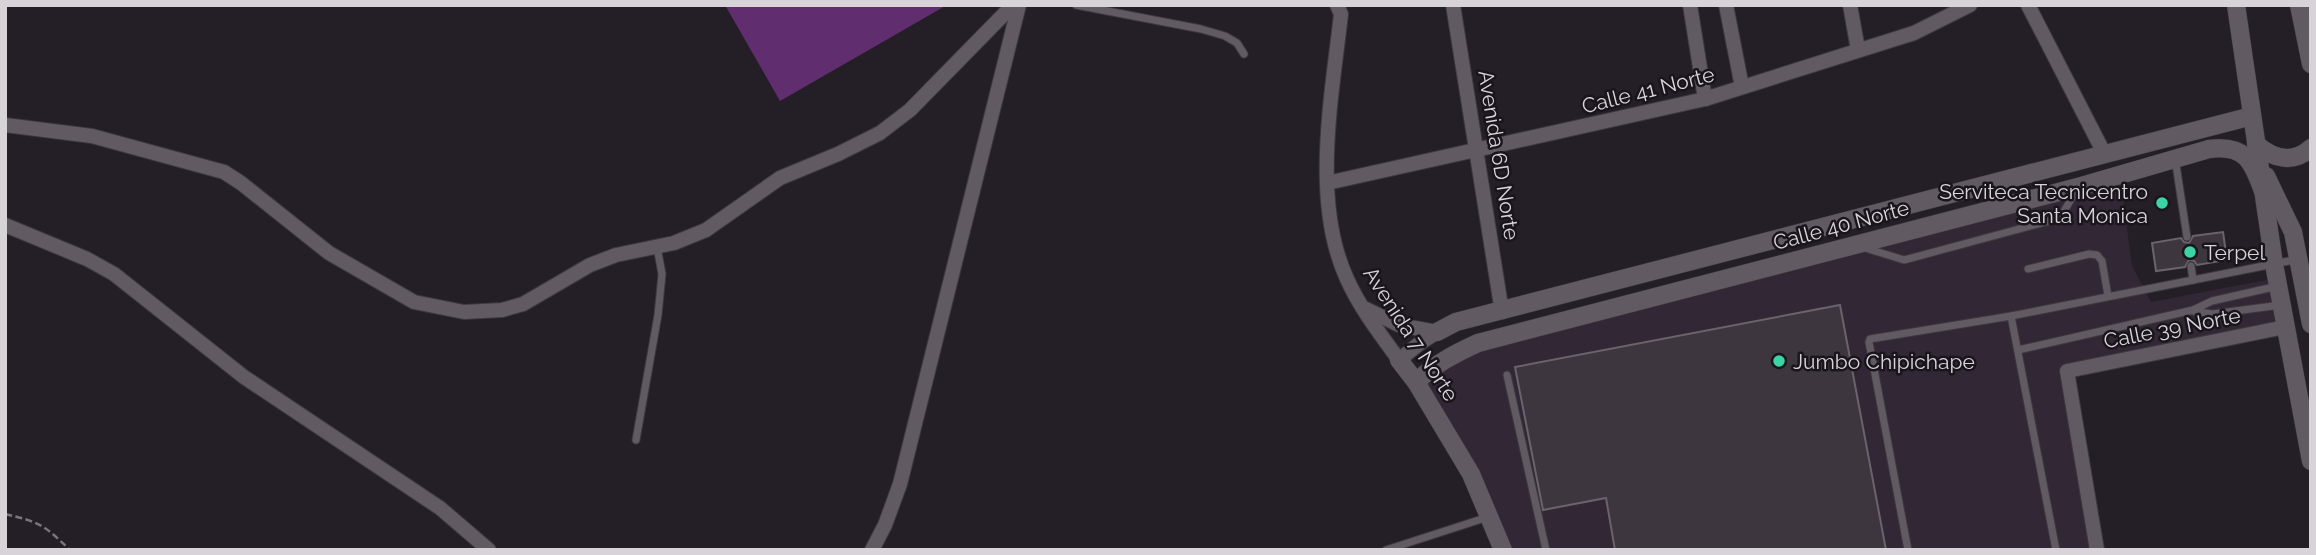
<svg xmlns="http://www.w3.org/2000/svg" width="2316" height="555" viewBox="0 0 2316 555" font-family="Raleway,sans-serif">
<rect width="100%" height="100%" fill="#241e26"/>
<path fill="#322835" d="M2120,175L2132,266L2151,302L2277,278L2285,327L2067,371L2097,550H1503L1416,382L1452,354Z"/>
<path fill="#602e6f" d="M725,5H947L780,101Z"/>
<g fill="#3d363f" stroke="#6a636c" stroke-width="2">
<path d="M2223,232L2227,260L2197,265L2194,261L2189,260L2185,267L2156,271L2152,243L2181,238L2184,242L2189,243L2193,236Z"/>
<path d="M1840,305L1886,550H1615L1606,498L1543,510L1515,367Z"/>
</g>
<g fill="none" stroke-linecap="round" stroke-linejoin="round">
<g stroke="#3d393f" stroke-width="9">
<g id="lane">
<path d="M1076,5L1201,29L1225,36L1237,43L1244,54"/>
<path d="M2175,158L2187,237"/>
<path d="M1862,247L1904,260L2060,218L2076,191"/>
<path d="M2191,266L2193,280L2299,259"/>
<path d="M2028,269L2089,254L2097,255L2102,261L2108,296"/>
<path d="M2193,311L2212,314L2281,305"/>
<path d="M2011,316L2056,550"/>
<path d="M2018,350L2193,310L2212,301L2278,286"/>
<path d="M1507,375L1546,550"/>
<path d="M636,440L658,315L662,274L657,247"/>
<path d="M1386,550L1488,517"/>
<path d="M1908,550L1869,342L1870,339L2011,316L2193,280"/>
</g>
</g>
<g stroke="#3d393f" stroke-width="16">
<g id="street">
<path d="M1337,5L1341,14C1332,96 1311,201 1347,279C1360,308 1380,334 1399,360L1420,343L1437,332"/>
<path d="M1453,5L1502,312"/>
<path d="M1690,5L1705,99"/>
<path d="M1726,5L1742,87"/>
<path d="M1850,5L1858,50"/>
<path d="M2028,5L2104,153"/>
<path d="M5,125L92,136L224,172L241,183L329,253L414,302L464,312L502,310L523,304L590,265L616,255L674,243L706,230L780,178L838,154L880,133L910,110L1013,5"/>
<path d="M1327,183L1705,99L1914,33L1970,5"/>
<path d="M5,225L87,259L114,274L244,377L440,508L489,550"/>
<path d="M1366,309L1399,325L1437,332"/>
<path d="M872,550L885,525L900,484L1019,5"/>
<path d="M2097,550L2067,371L2285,327"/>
</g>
</g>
<g stroke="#3d393f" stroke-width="19">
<g id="secondary">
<path d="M2236,5L2274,264L2311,461"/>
<path d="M2299,5L2311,64"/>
<path d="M2256,144C2273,159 2293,164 2311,148"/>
<path d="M2266,176L2293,232L2311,324"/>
<path d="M1437,332L1456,322L2252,116"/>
<path d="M1399,360L1416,382L1471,474L1503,550"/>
<path d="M1416,382C1435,364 1454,354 1478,343L2078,187L2209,149C2245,144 2252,161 2263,191"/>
</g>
</g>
<path stroke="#7a747b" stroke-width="2.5" stroke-dasharray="7 3.5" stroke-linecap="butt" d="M5,514C40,522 44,525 70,550"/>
<use href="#lane" stroke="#615a63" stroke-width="7"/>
<use href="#street" stroke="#615a63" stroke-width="14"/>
<use href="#secondary" stroke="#615a63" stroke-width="18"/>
</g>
<g fill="#3ad4a5" stroke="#1a151c" stroke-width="2.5">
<circle cx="2162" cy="203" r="7"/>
<circle cx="2190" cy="252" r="7"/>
<circle cx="1779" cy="361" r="7"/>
</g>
<g text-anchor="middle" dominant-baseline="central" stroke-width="5" stroke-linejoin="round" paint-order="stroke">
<g font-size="21" fill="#d7d3d8" stroke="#1a151c">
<text transform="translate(1648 90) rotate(-14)">Calle 41 Norte</text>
<text transform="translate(1499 155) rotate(81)">Avenida 6D Norte</text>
<text transform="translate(1841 225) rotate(-15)">Calle 40 Norte</text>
<text transform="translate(2172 328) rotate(-11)">Calle 39 Norte</text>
<text transform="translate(1411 334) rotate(57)">Avenida 7 Norte</text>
</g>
<g font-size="21" fill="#d7d3d8" stroke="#1a151c" text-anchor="start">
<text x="2148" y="191" text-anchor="end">Serviteca Tecnicentro<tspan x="2148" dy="24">Santa Monica</tspan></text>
<text x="2204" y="252">Terpel</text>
<text x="1793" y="361">Jumbo Chipichape</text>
</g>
</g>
<rect width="2316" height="555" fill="none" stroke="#d7d3d8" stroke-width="14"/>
</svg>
